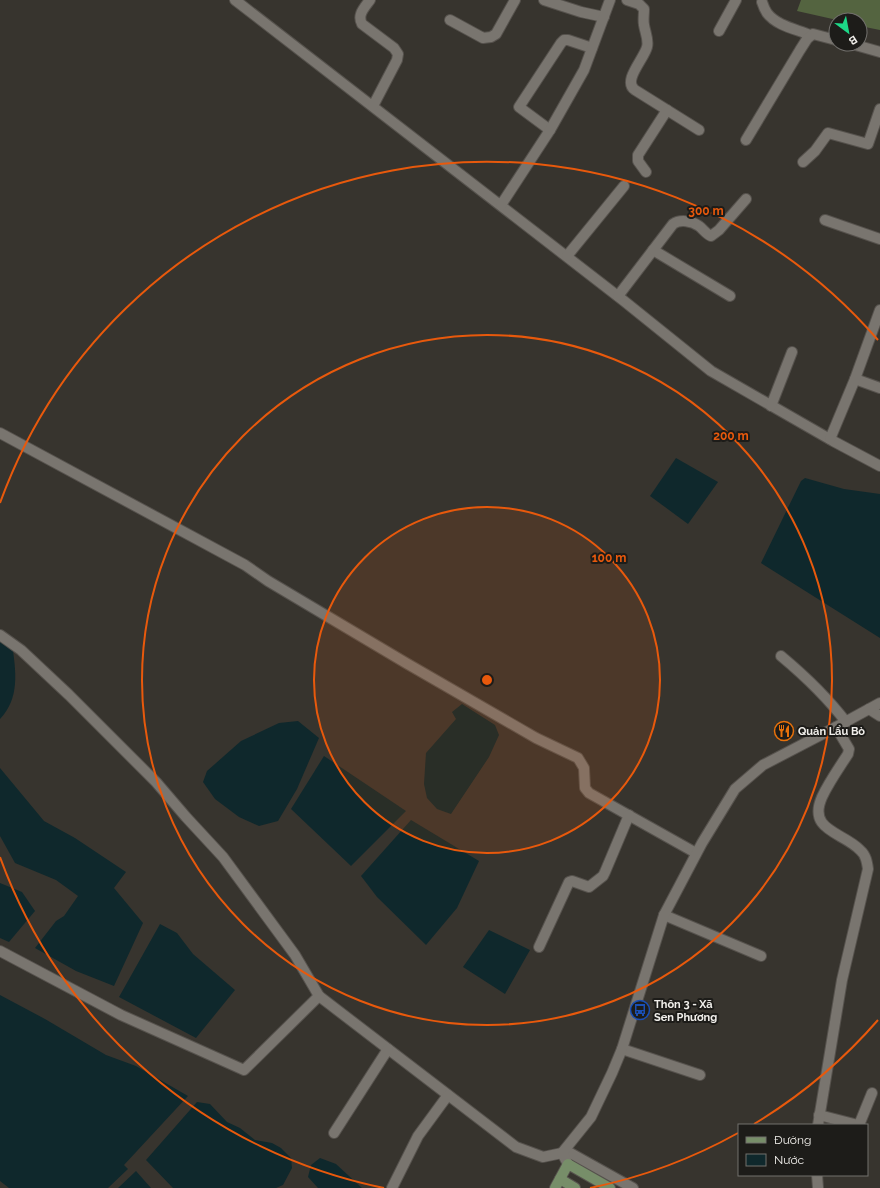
<svg xmlns="http://www.w3.org/2000/svg" width="880" height="1188" viewBox="0 0 880 1188" font-family="Raleway,sans-serif">
<rect width="100%" height="100%" fill="#37342e"/>
<path fill="#546440" d="M801,0H880V30L860,26V20H837L797,11Z"/>
<g fill="#0f282c">
<path d="M676,458L718,482L688,524L650,496Z"/>
<path d="M805,478L844,489L880,494V638L761,563L801,481Z"/>
<path d="M0,636L12,644C16,671 20,698 0,719Z"/>
<path d="M462,704L495,725L499,735L489,757L451,814L437,809L427,798L424,784L426,753L456,719L452,712Z"/>
<path d="M298,721L319,738L297,789L278,821L259,826L239,817L215,799L203,782L207,771L241,741L279,723Z"/>
<path d="M324,756L406,811L351,866L291,809Z"/>
<path d="M0,768L44,821L75,838L126,872L114,888L143,923L114,986L76,971L35,948L56,921L64,916L78,896L56,880L15,863L0,836Z"/>
<path d="M411,820L479,861L457,908L426,945L377,897L361,876Z"/>
<path d="M0,883L22,892L35,911L9,942L0,938Z"/>
<path d="M160,924L177,933L193,954L235,990L196,1038L119,997Z"/>
<path d="M489,930L530,950L505,994L463,967Z"/>
<path d="M0,995L45,1019L106,1055L136,1066L188,1096L124,1165L128,1169L108,1188H9L0,1181Z"/>
<path d="M197,1102L210,1104L227,1122L240,1128L255,1140L272,1143L281,1148L291,1158L292,1168L283,1185L276,1188H173L146,1160Z"/>
<path d="M320,1158L336,1164L362,1188H318L308,1177L311,1165Z"/>
<path d="M136,1171L151,1188H118Z"/>
</g>
<g fill="none" stroke-linecap="round" stroke-linejoin="round">
<g stroke="#56524d" stroke-width="12">
<g id="minor">
<path d="M235,0L624,301L711,371L833,441L880,466"/>
<path d="M370,0C364,8 357,15 362,24L394,48L398,54L397,60L373,106"/>
<path d="M544,0L581,12L604,17"/>
<path d="M627,0L639,4L644,9C644,15 643,20 644,25C645,32 649,40 647,47C644,59 622,81 635,90L699,130"/>
<path d="M762,2C763,5 765,10 767,13C777,26 796,29 810,35"/>
<path d="M450,20L483,38L491,37L496,34L515,0"/>
<path d="M719,31L736,0"/>
<path d="M852,44L880,52"/>
<path d="M550,130L519,107L561,43L564,40H568L592,48"/>
<path d="M746,140L800,50L807,39L813,34L836,40"/>
<path d="M803,162L815,151L828,133L868,144L880,109"/>
<path d="M646,172L638,161V155L667,110"/>
<path d="M501,205L550,130L584,70L610,0"/>
<path d="M825,220L880,239"/>
<path d="M653,250L730,296"/>
<path d="M567,256L624,186"/>
<path d="M618,296L673,224C680,219 692,221 699,226C703,229 706,234 711,236L719,230L746,199"/>
<path d="M855,379L880,388"/>
<path d="M771,406L792,352"/>
<path d="M0,433L245,565L268,581L406,663L536,738L578,758L584,768L585,788L589,793L696,853"/>
<path d="M830,439L855,379L880,310"/>
<path d="M0,635L21,650L69,695L156,782L186,817L223,857L295,955L319,996"/>
<path d="M781,656C805,676 827,697 846,722"/>
<path d="M869,709L880,716"/>
<path d="M664,915L761,956"/>
<path d="M539,947L569,882L572,881L589,887L603,876L605,872L629,815"/>
<path d="M0,951L121,1015L244,1070L319,996L516,1147L543,1157L562,1153"/>
<path d="M622,1049L700,1075"/>
<path d="M819,1115L858,1125"/>
<path d="M818,1125L842,980L868,869C867,862 866,855 860,850C843,832 807,831 822,797C829,782 839,768 848,754L849,749L836,727"/>
<path d="M859,1125L872,1093"/>
<path d="M334,1133L388,1049"/>
<path d="M565,1150L633,1188"/>
<path d="M817,1175L818,1188"/>
<path d="M392,1188L418,1136L448,1095"/>
</g>
</g>
<g stroke="#56524d" stroke-width="12">
<path id="tertiary" d="M568,1164L562,1153L591,1117L612,1073L622,1049L664,915L702,843L735,789L763,765L836,727L880,703"/>
</g>
<g stroke="#56524d" stroke-width="12">
<g id="secondary">
<path d="M560,1179L575,1188"/>
<path d="M555,1188L568,1164L610,1188"/>
</g>
</g>
<use href="#minor" stroke="#79756f" stroke-width="10"/>
<use href="#tertiary" stroke="#79756f" stroke-width="10"/>
<use href="#secondary" stroke="#778e69" stroke-width="10"/>
</g>
<circle cx="487" cy="680" r="173" fill="#e8590c" fill-opacity=".12"/>
<g fill="none" stroke="#e8590c" stroke-width="2">
<circle cx="487" cy="680" r="173"/>
<circle cx="487" cy="680" r="345"/>
<path d="M878 1020A518 518 0 0 1 754 1124M738 1133A518 518 0 0 1 590 1188M384 1188A518 518 0 0 1 0 857M0 503A518 518 0 0 1 878 340"/>
</g>
<defs>
<g id="restaurant-ring" transform="scale(1)"><circle r="9.5" fill="#1d1c19" stroke="#e8710a" stroke-width="1.5"/><path d="M-5-6h1v4h1v-4h1v4h1v-4h1v5L-1.5 .5V6h-2V.5L-5-1ZM5-6V6H3V1.5H1.5Q1.5-4 5-6Z" fill="#e8710a"/></g>
<g id="bus-ring" transform="scale(1)"><circle r="9.5" fill="#1d1c19" stroke="#1a4fb4" stroke-width="1.5"/><path d="M-5-6H5V4H4V6H2V4H-2V6H-4V4H-5ZM-3.5-4V0h7V-4ZM-3.5 1.2v1.5H-2V1.2ZM2 1.2v1.5H3.5V1.2Z" fill="#1a4fb4"/></g>
</defs>
<g fill-rule="evenodd">
<use href="#restaurant-ring" x="784" y="731"/>
<use href="#bus-ring" x="640" y="1010"/>
</g>
<g text-anchor="middle" dominant-baseline="central" stroke-width="4" stroke-linejoin="round" paint-order="stroke">
<g font-size="11" font-weight="bold" fill="#f1efeb" stroke="#1d1c19" text-anchor="start">
<text x="798" y="731">Quán Lẩu Bò</text>
<text x="654" y="1004">Thôn 3 - Xã<tspan x="654" dy="13">Sen Phương</tspan></text>
</g>
</g>
<circle cx="487" cy="680" r="6" fill="#e8590c" stroke="#1d1c19" stroke-width="2"/>
<g font-size="12" text-anchor="middle" font-weight="bold" fill="#e8590c" stroke="#1d1c19" stroke-width="4" stroke-linejoin="round" paint-order="stroke">
<text x="706" y="215">300 m</text>
<text x="731" y="440">200 m</text>
<text x="609" y="562">100 m</text>
</g>
<rect x="738" y="1124" width="130" height="52" fill="#1d1c19" stroke="#72706d"/>
<rect x="746" y="1137" width="20" height="6" fill="#778e69" stroke="#72706d"/>
<text x="774" y="1144" font-size="12" fill="#f1efeb">Đường</text>
<rect x="746" y="1154" width="20" height="12" fill="#0f282c" stroke="#72706d"/>
<text x="774" y="1164" font-size="12" fill="#f1efeb">Nước</text>
<g transform="translate(848 32) rotate(148)"><circle r="19" fill="#1d1c19" stroke="#72706d"/>
<path d="M0-3L7 15L0 10L-7 15Z" fill="#1dd888"/>
<text y="-6" font-size="11" font-weight="bold" text-anchor="middle" fill="#f1efeb">B</text>
</g>
</svg>
